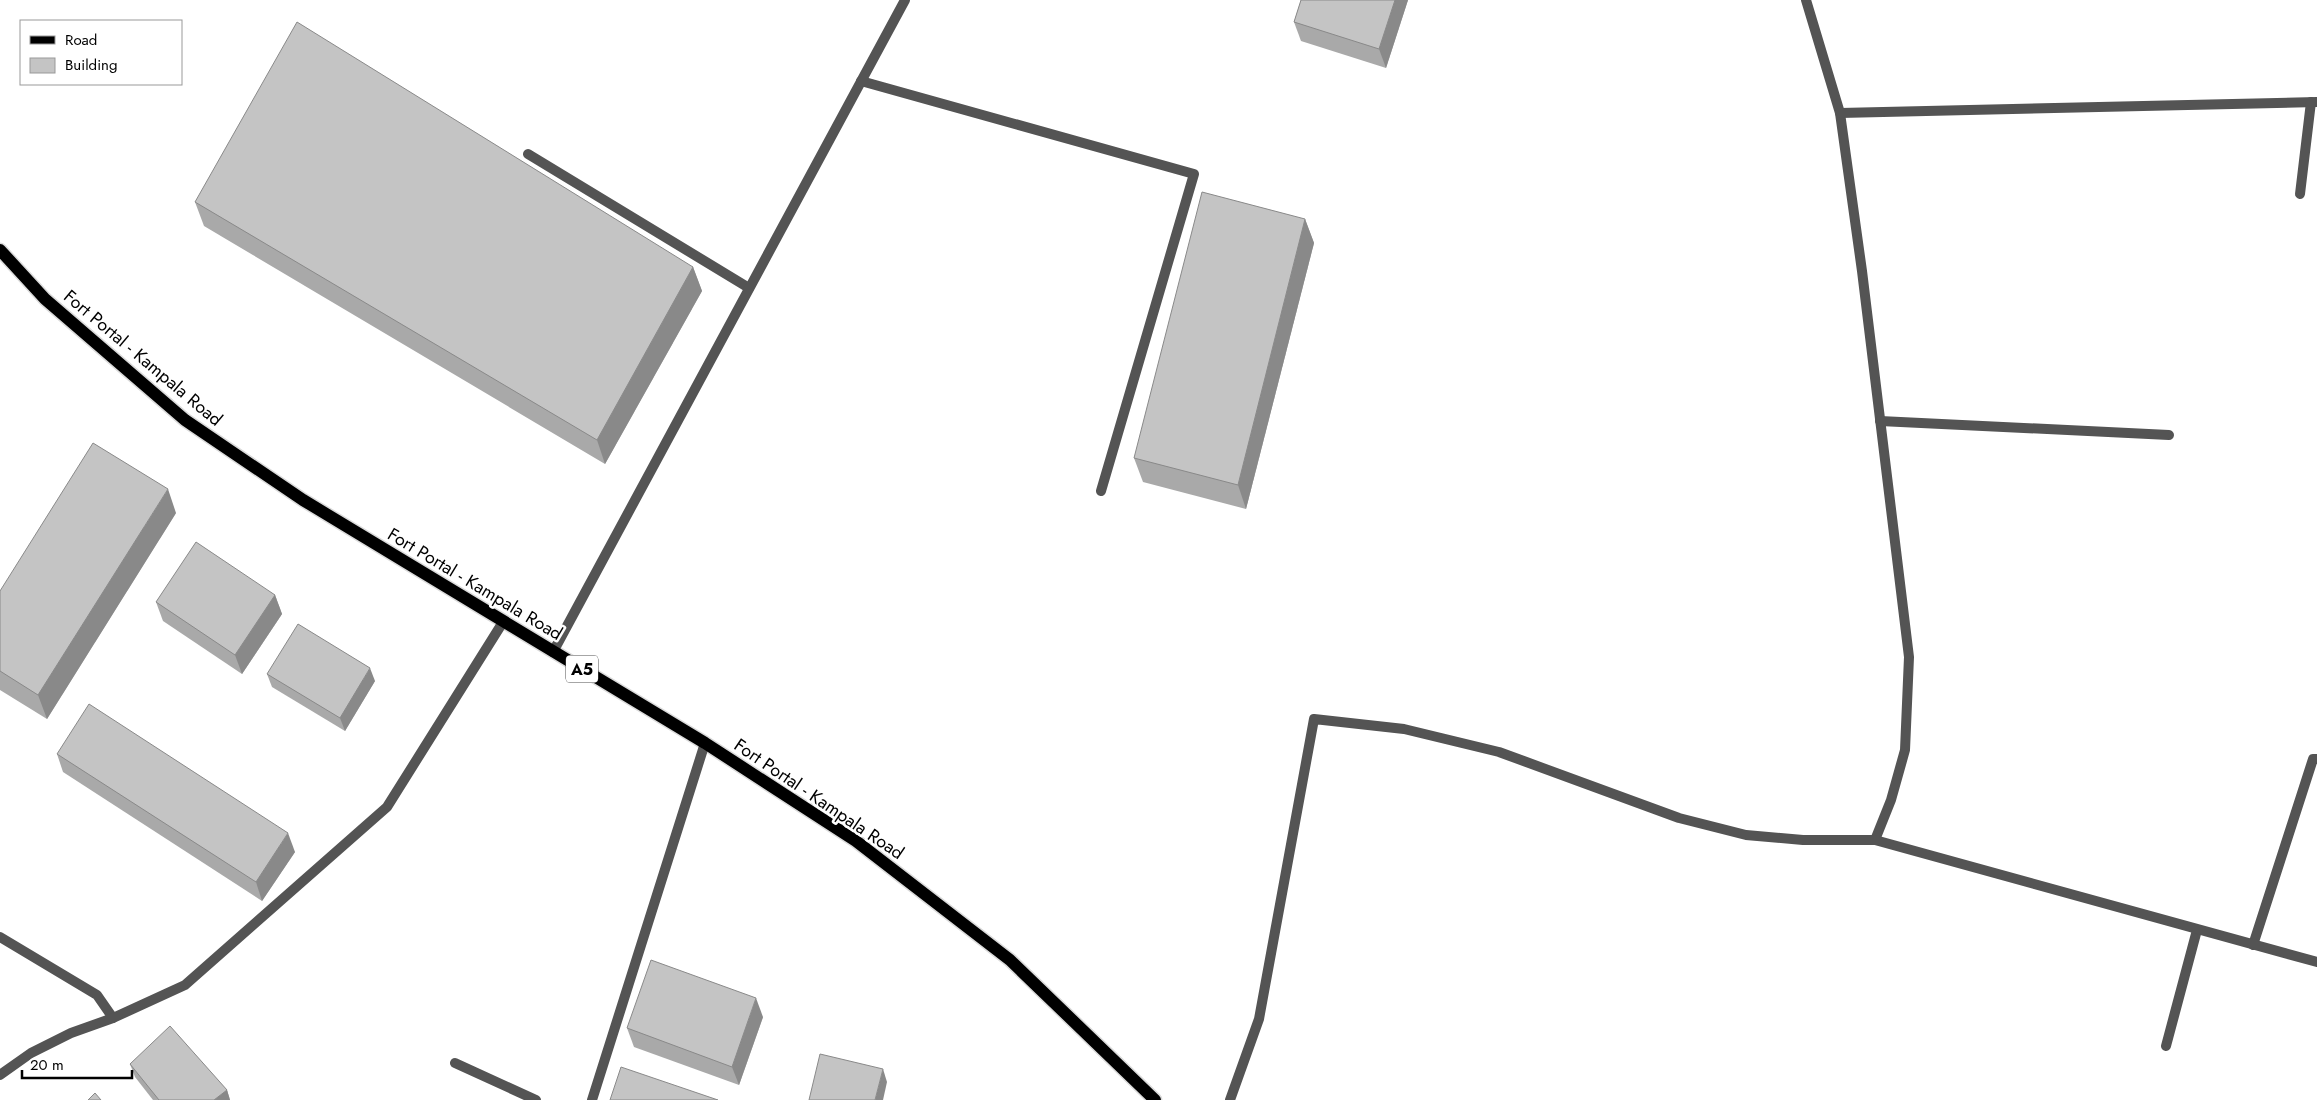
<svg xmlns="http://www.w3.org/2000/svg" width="2317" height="1100" viewBox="0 0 2317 1100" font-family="Jost,sans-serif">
<rect width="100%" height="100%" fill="#fff"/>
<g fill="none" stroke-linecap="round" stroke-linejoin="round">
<g stroke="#dbdbdb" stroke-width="15">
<path id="primary" d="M0,250L45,299L185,420L303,500L705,743L856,841L1010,960L1155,1100"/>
</g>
<g stroke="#545454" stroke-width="10">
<path d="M861,81L1194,174L1101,491"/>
<path d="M528,154L749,288"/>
<path d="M2166,1046L2197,930"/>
<path d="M455,1063L536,1100"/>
</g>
<g stroke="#545454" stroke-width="10">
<path d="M1806,0L1840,113L1862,271L1909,657L1905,750L1891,800L1875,840"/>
<path d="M1840,113L2317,102"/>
<path d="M2300,194L2311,102"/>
<path d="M1880,421L2169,435"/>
<path d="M553,652L905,0"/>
<path d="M0,937L97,995L113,1018"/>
<path d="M2253,945L2313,759H2317"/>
<path d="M0,1075L31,1053L71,1033L113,1018L185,985L387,807L503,622"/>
<path d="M592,1100L705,743"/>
<path d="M1230,1100L1259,1019L1314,719L1404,729L1499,752L1679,818L1746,835L1803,840H1875L2317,962"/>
</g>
<use href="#primary" stroke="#000" stroke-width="12"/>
</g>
<g fill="#a9a9a9">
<path d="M1301,0H1408L1386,68L1301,41L1294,22Z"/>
<path d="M195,202L693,267L702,291L605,464L204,226Z"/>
<path d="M1305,219L1314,243L1246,509L1143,482L1134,458Z"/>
<path d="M176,513L47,719L0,690V591Z"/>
<path d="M275,595L282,614L242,674L163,621L156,602Z"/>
<path d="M267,674L375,681L345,731L272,687Z"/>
<path d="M57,754L295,852L262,901L63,772Z"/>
<path d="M763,1017L739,1085L634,1047L627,1028Z"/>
<path d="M130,1064L227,1090L230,1100H153L135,1077Z"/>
</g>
<g fill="#898989">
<path d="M1395,0H1408L1386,68L1379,49Z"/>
<path d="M1305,219L1314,243L1246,509L1238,485Z"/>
<path d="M693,267L702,291L605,464L597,440Z"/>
<path d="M168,489L176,513L47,719L38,695Z"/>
<path d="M275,595L282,614L242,674L235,655Z"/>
<path d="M370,668L375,681L345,731L340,718Z"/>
<path d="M288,833L295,852L262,901L256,882Z"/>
<path d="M756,998L763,1017L739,1085L732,1067Z"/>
<path d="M883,1069L887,1082L883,1100H875Z"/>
<path d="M227,1090L230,1100H214Z"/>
</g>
<g fill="#c4c4c4" stroke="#898989">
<path d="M1301,0H1395L1379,49L1294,22Z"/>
<path d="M297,22L693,267L597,440L195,202Z"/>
<path d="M1202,192L1305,219L1238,485L1134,458Z"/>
<path d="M93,443L168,489L38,695L0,671V591Z"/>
<path d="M196,542L275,595L235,655L156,602Z"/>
<path d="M298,624L370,668L340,718L267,674Z"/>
<path d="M89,704L288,833L256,882L57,754Z"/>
<path d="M651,960L756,998L732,1067L627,1028Z"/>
<path d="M170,1026L227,1090L214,1100H159L130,1064Z"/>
<path d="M820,1054L883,1069L875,1100H809Z"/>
<path d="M621,1067L718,1100H610Z"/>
<path d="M95,1093L101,1100H88Z"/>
</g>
<g text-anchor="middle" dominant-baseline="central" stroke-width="5" stroke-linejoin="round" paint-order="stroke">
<rect fill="#fff" stroke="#4c4c4c" stroke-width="1" x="566" y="655.5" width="32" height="27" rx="4"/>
<g font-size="16" font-weight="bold" fill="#000">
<text x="582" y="669">A5</text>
</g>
<g font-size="18" fill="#000" stroke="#fff">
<text transform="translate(143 358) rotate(40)">Fort Portal - Kampala Road</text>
<text transform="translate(475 584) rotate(31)">Fort Portal - Kampala Road</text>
<text transform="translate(819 799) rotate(34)">Fort Portal - Kampala Road</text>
</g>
</g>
<rect x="20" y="20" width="162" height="65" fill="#ffffff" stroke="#999999"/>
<rect x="30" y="36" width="25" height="8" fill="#000000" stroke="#999999"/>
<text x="65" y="45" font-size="15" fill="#000000">Road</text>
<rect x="30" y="58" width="25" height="15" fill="#c4c4c4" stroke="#999999"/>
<text x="65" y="70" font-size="15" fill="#000000">Building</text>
<path d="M22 1070v8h110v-8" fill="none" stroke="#000000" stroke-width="2.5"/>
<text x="30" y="1070" font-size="15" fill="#000000" stroke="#ffffff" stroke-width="4" paint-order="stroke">20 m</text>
</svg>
